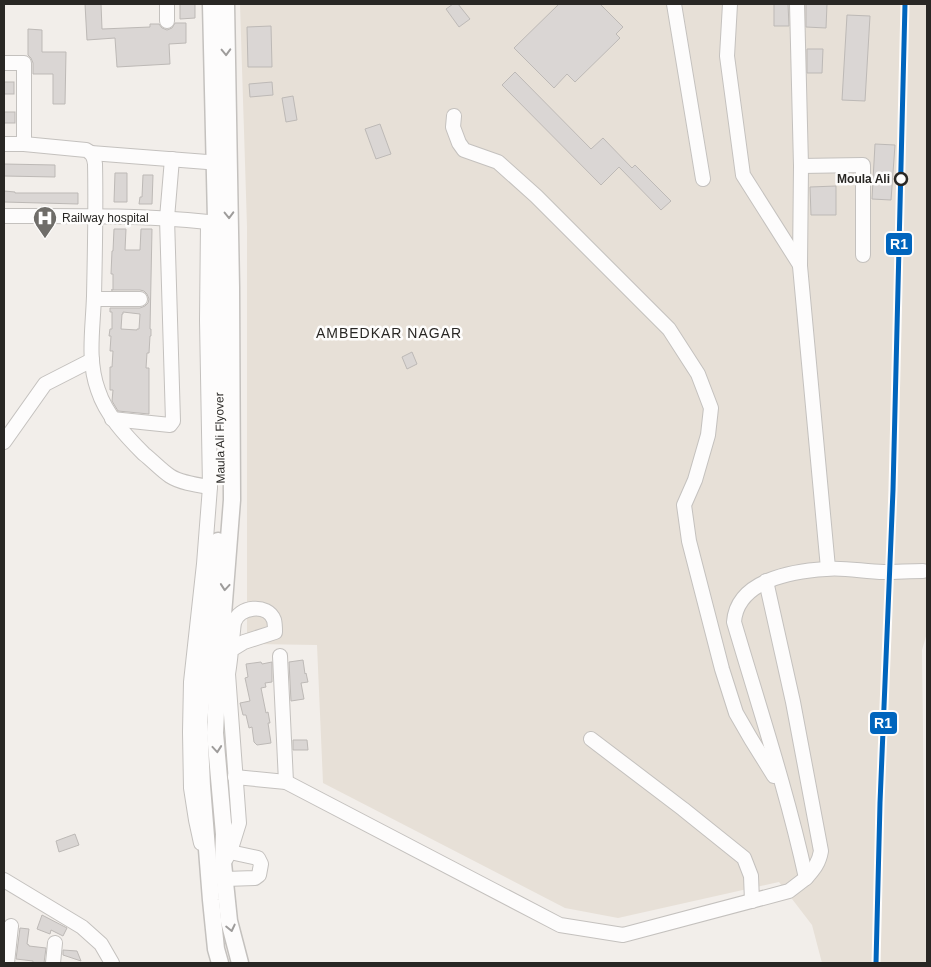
<svg xmlns="http://www.w3.org/2000/svg" width="931" height="967" viewBox="0 0 931 967" font-family="Arial,sans-serif">
<rect width="100%" height="100%" fill="#f2eeea"/>
<path fill="#e7e0d7" d="M240,4H927V633L922,650L926,963H822L812,925L779,882L618,918L565,908L323,783L317,645L247,644V227Z"/>
<g fill="#dad6d4" stroke="#bdb9b6" fill-rule="evenodd">
<path d="M85,4H101L102,29L150,27V24H159L162,28L167,30L172,28L175,23H186V43L169,44L170,64L117,67L115,38L87,40Z"/>
<path d="M180,4H195V18L180,19Z"/>
<path d="M453,4H458L470,19L459,27L446,9Z"/>
<path d="M559,4H600L623,27L616,34L620,38L575,82L567,74L554,88L514,48Z"/>
<path d="M774,4H788L789,26H774Z"/>
<path d="M806,4H827L826,28L806,27Z"/>
<path d="M847,15L870,16L865,101L842,100Z"/>
<path d="M271,26L272,67H248L247,27Z"/>
<path d="M28,29L42,30V52H66L65,104H53V74H33V63L31,58L28,55Z"/>
<path d="M807,49H823L822,73H807Z"/>
<path d="M515,72L591,149L603,138L632,168L635,165L671,201L661,210L619,167L601,185L502,85Z"/>
<rect x="4" y="82" width="10" height="12"/>
<path d="M272,82L273,95L250,97L249,84Z"/>
<path d="M293,96L297,120L286,122L282,98Z"/>
<rect x="4" y="112" width="11" height="11"/>
<path d="M380,124L391,154L376,159L365,129Z"/>
<path d="M875,144L895,145L891,200L872,199Z"/>
<path d="M4,164L55,165V177L4,176Z"/>
<path d="M115,173H127V202H114Z"/>
<path d="M143,175H153L152,204H139L140,197H142Z"/>
<path d="M836,186V215H811L810,187Z"/>
<path d="M4,191L15,192V193H78V204L4,202Z"/>
<path d="M114,229H126L125,250H140L141,229H152L150,329H151V336H150L149,353H147L146,368H149V414L118,411L112,401L113,390H110V367H112L113,351H110L111,336H109L110,329H112V312H110V308H140L145,306L148,303L149,299L147,294L144,291L140,290H111H113V274H111L112,251H113ZM123,312L140,314L139,329H137V330L121,329L122,314H123Z"/>
<path d="M412,352L417,364L407,369L402,357Z"/>
<path d="M303,660L305,674L306,673L308,682L301,683L304,699L291,701L289,662Z"/>
<path d="M261,662L262,664L272,662V682L265,683L266,687L261,688L266,713L268,712L270,723H268L271,743L257,745L254,742L252,727L249,728L246,715H243L240,703L250,701L245,678L248,677L246,664Z"/>
<path d="M293,740H307L308,750H293Z"/>
<path d="M75,834L79,845L59,852L56,841Z"/>
<path d="M42,915L67,928L63,936L51,930L50,934L37,929Z"/>
<path d="M20,928L29,929L27,944L29,945V946L46,948L44,963H33V961L16,959Z"/>
<path d="M63,950L77,951L81,961L63,955Z"/>
</g>
<g fill="none" stroke-linecap="round" stroke-linejoin="round">
<g stroke="#c4c1be" stroke-width="16">
<g id="minor">
<path d="M674,4L703,179"/>
<path d="M730,4L727,56L743,175L800,265"/>
<path d="M797,4L801,166L800,266L828,568"/>
<path d="M167,21V4"/>
<path d="M4,63H24V144"/>
<path d="M454,116L453,127L459,143L464,150L498,162L536,196L669,329L698,374L711,408L708,435L695,480L684,505L689,541L722,669L736,713L751,739L774,776"/>
<path d="M4,144H24L86,150C92,153 94,156 95,164C96,208 95,252 94,296C93,328 87,360 98,390C106,415 126,436 144,454C153,461 161,470 170,476C181,483 197,485 210,487"/>
<path d="M91,153L207,162"/>
<path d="M801,166L863,165V255"/>
<path d="M4,216C72,216 140,215 208,222"/>
<path d="M94,299H140"/>
<path d="M112,419L170,425L173,421L167,218L172,159"/>
<path d="M4,442L45,384L92,360"/>
<path d="M766,581L793,702L821,851C819,863 814,869 806,878"/>
<path d="M280,656L286,782"/>
<path d="M591,739L683,809L744,858L751,876L752,901"/>
<path d="M235,777L286,782L560,925L623,935L789,891L806,878C787,791 759,707 734,622C737,580 793,571 826,569C845,567 865,572 884,572C897,572 910,571 923,571"/>
<path d="M201,843L196,820L191,788L190,732L191,682L204,564L210,487L207,320L208,224"/>
<path d="M224,862L230,852L239,823L228,674C230,662 231,651 232,639C233,634 233,628 234,623C238,606 268,603 274,620C275,624 275,628 275,632L244,642L231,650"/>
<path d="M225,879L255,878L259,875L261,864L258,858L230,852"/>
<path d="M4,880L82,927L101,944L112,963"/>
<path d="M7,963L11,926"/>
<path d="M53,963L55,943"/>
</g>
</g>
<g stroke="#c4c1be" stroke-width="19">
<g id="major">
<path d="M211,4L220,391"/>
<path d="M226,4L231,288L232,500L217,691L215,733L224,834L223,863L229,921L240,963"/>
<path d="M218,541L199,722L202,786L211,900L216,949L220,963"/>
</g>
</g>
<use href="#minor" stroke="#fdfcfc" stroke-width="14"/>
<use href="#major" stroke="#fdfcfc" stroke-width="16"/>
<g stroke="#fefdfc" stroke-width="9">
<path id="rail-1" d="M876,963L880,803L893,490L905,4"/>
</g>
<use href="#rail-1" stroke="#0065bd" stroke-width="5"/>
</g>
<defs><path id="oneway-chevron" d="M-2-3.5L2.5 0L-2 3.5" fill="none" stroke-width="1.6" stroke-linecap="round" stroke-linejoin="round" transform="scale(1.25)"/></defs>
<g stroke="#9e9c9b">
<use href="#oneway-chevron" transform="translate(226 52) rotate(88)"/>
<use href="#oneway-chevron" transform="translate(229 215) rotate(89)"/>
<use href="#oneway-chevron" transform="translate(225 587) rotate(95)"/>
<use href="#oneway-chevron" transform="translate(217 749) rotate(85)"/>
<use href="#oneway-chevron" transform="translate(231 928) rotate(77)"/>
</g>
<defs>
<g id="hospital-pin" transform="scale(1.25)"><path d="M0 17L-7.5 6A9.5 9.5 0 1 1 7.5 6Z" fill="#6f6d69" stroke="#fefdfc"/><path d="M-5-5h3v3.5h4V-5h3V5h-3V1.5h-4V5h-3Z" fill="#fff"/></g>
</defs>
<g fill-rule="evenodd">
<use href="#hospital-pin" x="45" y="218"/>
</g>
<circle fill="#fefdfc" stroke="#292724" stroke-width="2.5" cx="901" cy="179" r="6"/>
<g text-anchor="middle" dominant-baseline="central" stroke-width="5" stroke-linejoin="round" paint-order="stroke">
<g font-size="12" font-weight="bold" fill="#292724" stroke="#fefdfc" text-anchor="end">
<text x="890" y="179">Moula Ali</text>
</g>
<g font-size="12" fill="#292724" stroke="#fefdfc" text-anchor="start">
<text x="62" y="218">Railway hospital</text>
</g>
<g font-size="12" fill="#292724" stroke="#fefdfc">
<text transform="translate(220 438) rotate(-91)">Maula Ali Flyover</text>
</g>
<g font-size="14" letter-spacing="1" fill="#292724" stroke="#fefdfc">
<text x="389" y="333">AMBEDKAR NAGAR</text>
</g>
</g>
<g stroke="#fefdfc" stroke-width="2">
<rect x="885" y="232" width="28" height="24" rx="5" fill="#0065bd"/>
<rect x="869" y="711" width="29" height="24" rx="5" fill="#0065bd"/>
</g>
<g font-size="14" text-anchor="middle" font-weight="bold" fill="#fff">
<text x="899" y="249">R1</text>
<text x="883" y="728">R1</text>
</g>
<rect width="931" height="967" fill="none" stroke="#292724" stroke-width="10"/>
</svg>
